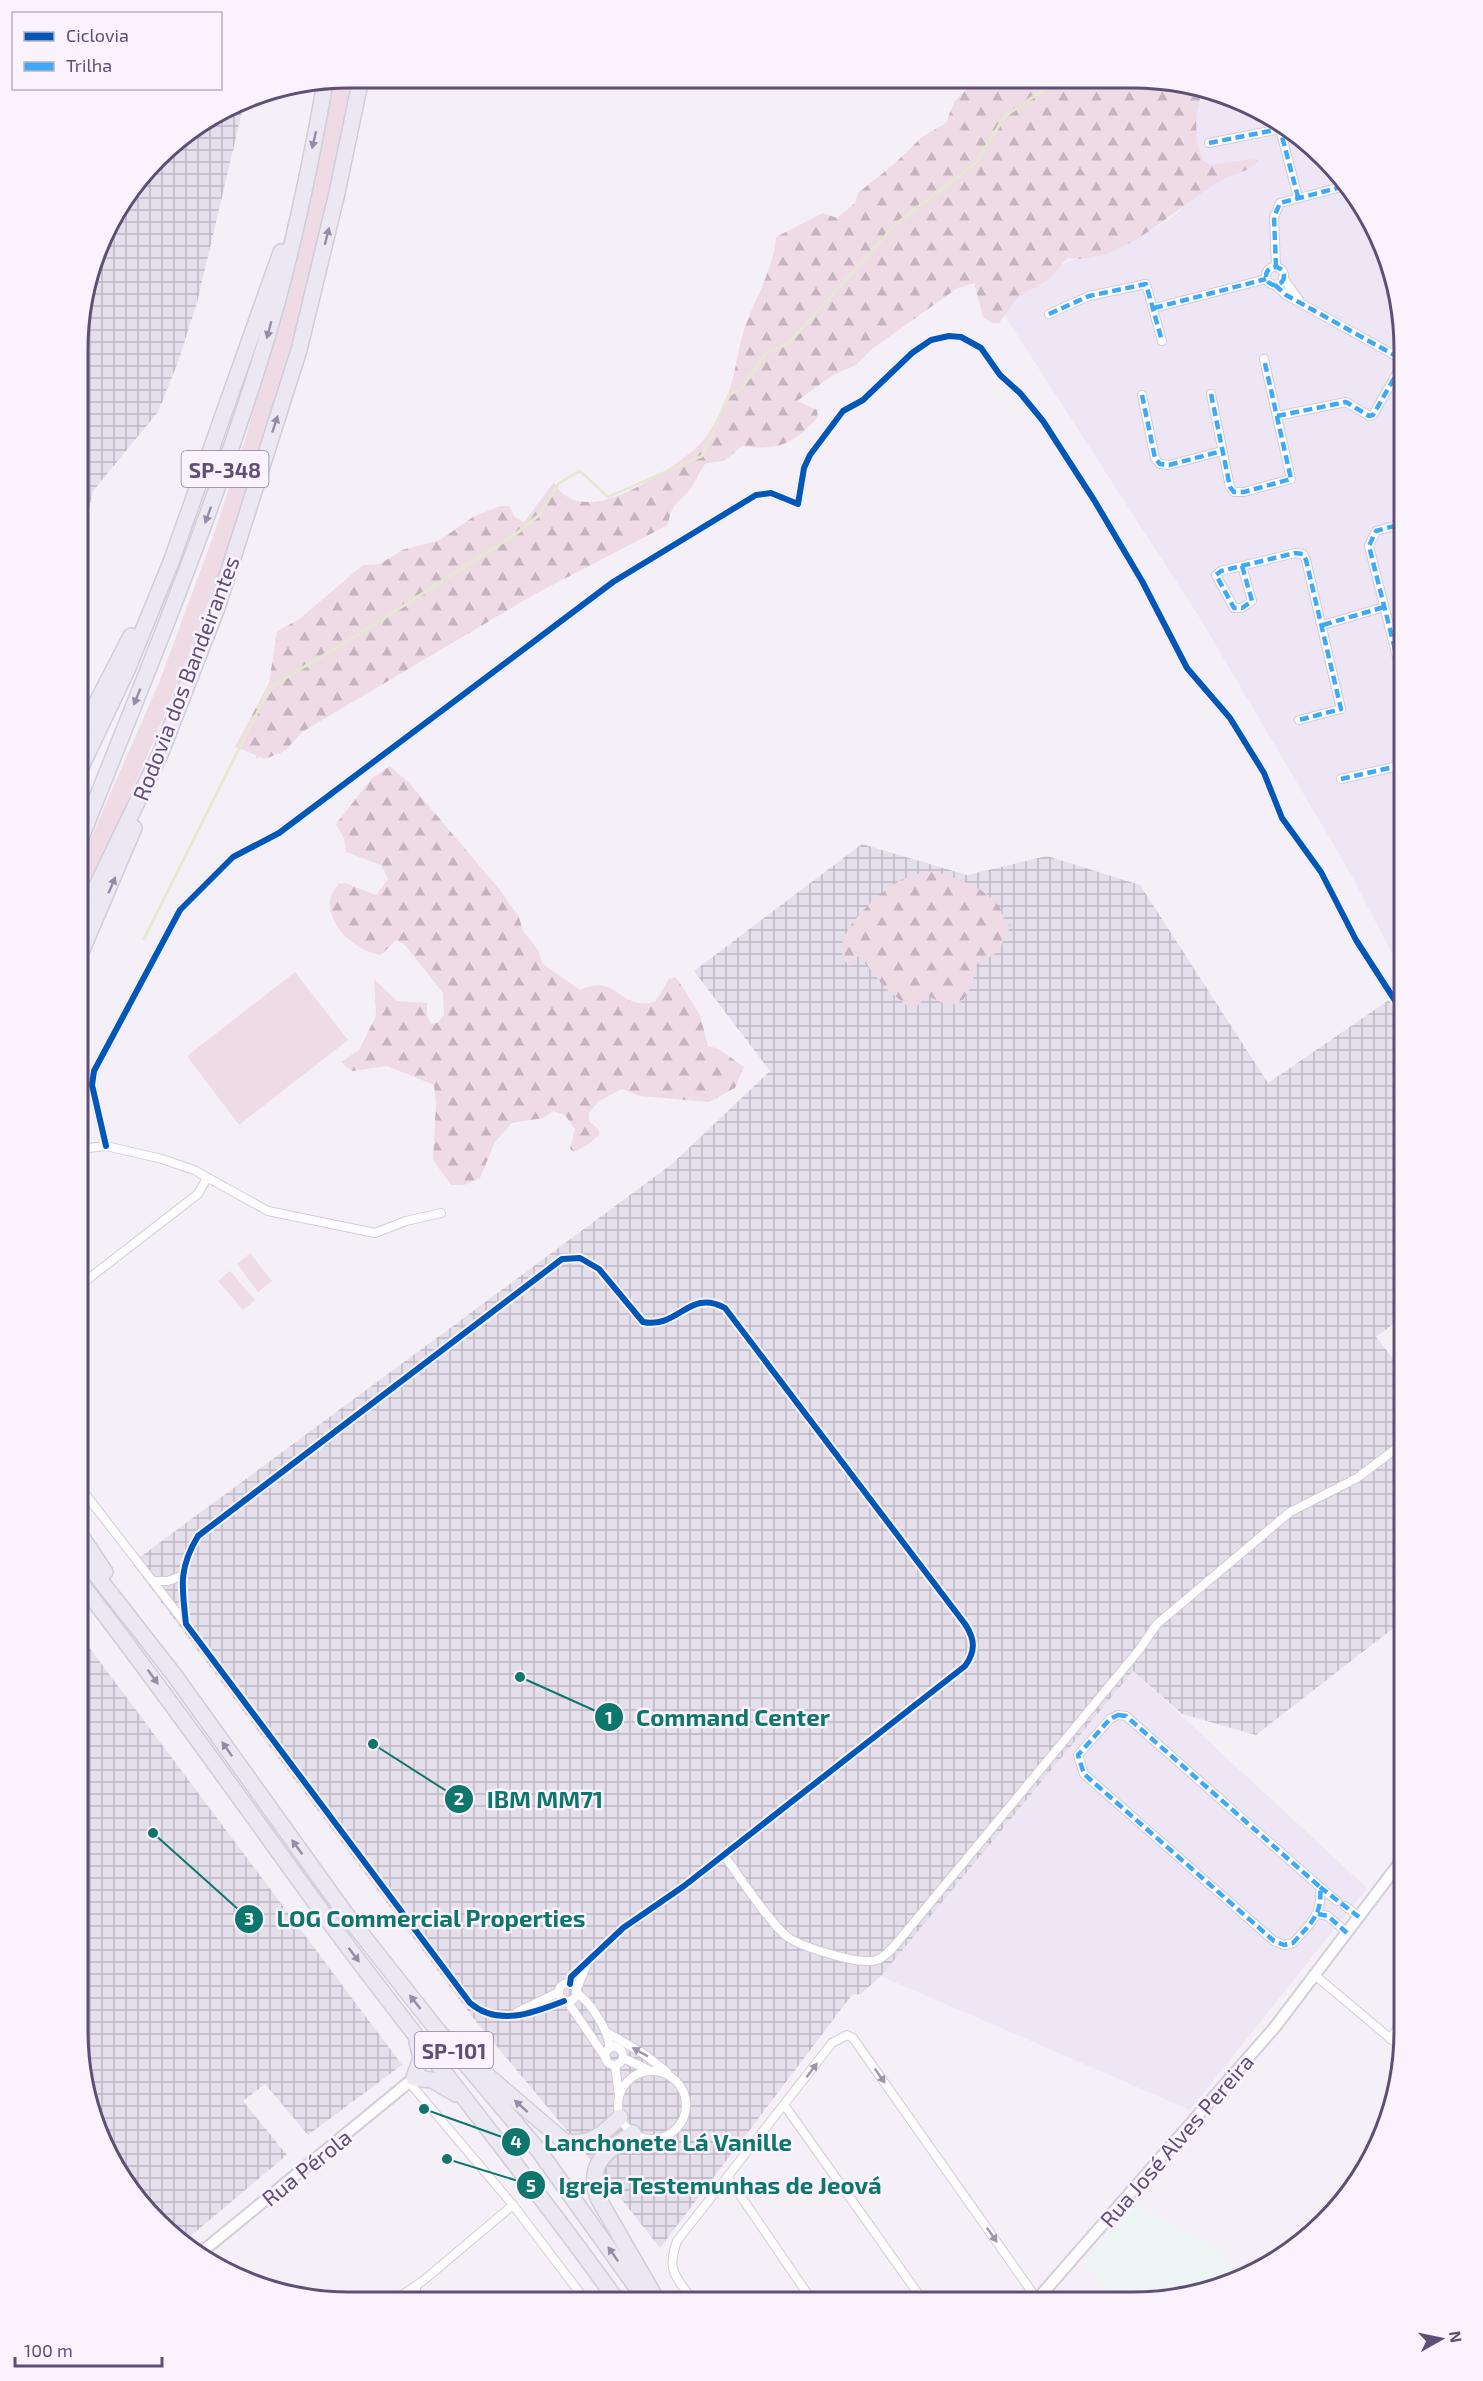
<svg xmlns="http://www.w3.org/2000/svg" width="1483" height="2381" viewBox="0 0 1483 2381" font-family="'Exo 2',sans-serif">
<defs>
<pattern id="industrial-grid" width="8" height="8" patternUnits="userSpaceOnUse" patternTransform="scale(1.5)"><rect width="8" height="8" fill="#e4dfea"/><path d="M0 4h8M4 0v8" fill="none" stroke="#bcb7c2"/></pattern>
<pattern id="forest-firs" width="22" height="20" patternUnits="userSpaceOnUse" patternTransform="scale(1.5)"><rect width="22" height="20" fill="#efdbe6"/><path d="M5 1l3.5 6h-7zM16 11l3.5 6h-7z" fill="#c5b4bf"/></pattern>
</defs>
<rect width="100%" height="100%" fill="#f5f0f8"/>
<g fill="#eee5f5">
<path d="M1227,96L1238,99L1299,134L1349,185L1384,246L1405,350V978L1349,871L1201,620L990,293L1159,226L1180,211L1196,180L1190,105Z"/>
<path d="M1133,1671L1367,1888L1190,2110L881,1976Z"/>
</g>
<g fill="url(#industrial-grid)">
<path d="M245,99L197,303L178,362L158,412L93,491L80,548V315L106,229L170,146Z"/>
<path d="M862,844L967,875L1047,856L1140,885L1268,1083L1389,1000L1405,1027V1315L1376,1337L1405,1374V1619L1256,1735L1182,1714L1133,1671L881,1976L861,1994L852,1995L660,2248L578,2144L474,2019L132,1563L672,1164L770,1071L694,971Z"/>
<path d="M79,1634L402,2065L308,2135L265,2084L243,2101L287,2155L181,2244L134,2197L99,2135L78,2031Z"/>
</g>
<path fill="#eef5f5" d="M1136,2204L1219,2251L1244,2278L1237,2282L1134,2303H1119L1083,2263L1131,2207Z"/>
<g fill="#efdbe6">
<path d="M352,78C301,361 206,645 80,903V863L160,680L214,534L245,440L289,286L334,81Z"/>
<path d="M295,972L348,1040L239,1125L187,1056Z"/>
<path d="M250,1253L272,1281L258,1292L237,1264Z"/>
<path d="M230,1271L255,1300L243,1310L218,1281Z"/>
</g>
<g fill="url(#forest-firs)">
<path d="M993,80H1169L1203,89C1195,115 1193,135 1203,160L1210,165L1254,159L1259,161C1249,172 1230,175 1218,182C1174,208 1122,266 1067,258L1050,279L1018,297L999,323H992L983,317L974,283L956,289L872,349L856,365L833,375L797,401L817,410L818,417C793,444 779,451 742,446L724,461L706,463C699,471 697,480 691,488C680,503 671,502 668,525L535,594L302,732L285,751L265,759L260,757L256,759V755L235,747L269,683L277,631L298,620L363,565L380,564L402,550L440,540L473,517L500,506H509L515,517L524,522L554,482C565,502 583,505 605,500C631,494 680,464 699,445C713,431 725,403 731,385C737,366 738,346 745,327C756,296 773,270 776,237L823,213L837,218L855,203L858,193L893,165L922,137L946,123L954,102L970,85Z"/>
<path d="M390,766L411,785L500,890L519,917L523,931L538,950L543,964L580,990C619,972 617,1011 655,1002L669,979L676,977L700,1015L708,1046L719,1049L744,1067L735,1088L709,1102L640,1096L622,1089L599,1101L589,1113V1121L599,1130V1135L589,1144L574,1152L570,1149L575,1129L565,1115L553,1111L543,1118L512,1123L495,1142L480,1178L464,1185H451L433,1160L436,1103L434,1085L387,1066L352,1071L341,1062L359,1050L376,1016L374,979L397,1001L427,1003V1016L431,1024L437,1023L444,1015L443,993L404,944L396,940L381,955C357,952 328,927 330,901C330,895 335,889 338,884L345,883L376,895L388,879L381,865L346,852L344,839L336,824L372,778Z"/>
<path d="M926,871C946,872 986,888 998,905C1002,910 1003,917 1005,922L1011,925L998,952L977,964C968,996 964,1018 927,995L916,1007H909L886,989L860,957L855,956L850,966C821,942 877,895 896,883C904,877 917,875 926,871Z"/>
</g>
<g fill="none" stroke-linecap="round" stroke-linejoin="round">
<path stroke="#e6e8d2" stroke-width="3" d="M144,939L270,687L356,636L516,534L539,515L559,483L580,471L608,497L702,456L729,395L742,388L765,354L789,343L896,224L976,163L1005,116L1058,80"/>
<g stroke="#d2ccd8" stroke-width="10">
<g id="street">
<path d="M1209,143L1280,129L1298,197"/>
<path d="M1276,267L1274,217L1280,203L1349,185"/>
<circle cx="1275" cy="276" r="9"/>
<path d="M1283,278L1299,300"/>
<path d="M1275,285L1286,295L1405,361"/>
<path d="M1154,308L1266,279"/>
<path d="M1049,314L1089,296L1146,284L1162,341"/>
<path d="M1211,394L1230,487L1234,492H1244L1291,479L1264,359"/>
<path d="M1142,395L1155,458L1160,464L1169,465L1222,451"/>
<path d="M1277,416L1346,402L1369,416L1373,415L1404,361"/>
<path d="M1242,566L1252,601L1242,608H1234L1216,575L1221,571L1295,553L1303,554L1306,560L1341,709L1299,720"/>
<path d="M1323,625L1384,607"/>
<path d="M1405,689L1369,546L1376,531L1405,523"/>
<path d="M1341,779L1394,767L1400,768L1405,778"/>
<path d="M106,1146L92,1085L94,1071L180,910L233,857L279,833L613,582L756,495L771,493L798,504L804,468L810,455L843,411L863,400L912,353L931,340L949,336L961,337L981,348L1000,375L1020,393L1043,421L1094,500L1142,581L1187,668L1230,718L1264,773L1282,818L1321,872L1356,940L1405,1016"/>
<path d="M79,1149L106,1146L162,1159L194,1170L268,1211L375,1233L406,1221L441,1213"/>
<path d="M79,1286L198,1194L207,1178"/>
<path d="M79,1486L185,1623"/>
<path d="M154,1581H168L181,1576"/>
<path d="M1118,1715L1126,1716L1320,1887C1323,1915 1310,1924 1293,1943L1284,1945L1274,1941L1084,1774L1078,1755L1110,1719Z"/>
<path d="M724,1855C737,1873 772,1927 789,1938C803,1947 861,1966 877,1960C889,1955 898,1941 906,1932L1139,1650L1157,1624L1290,1512L1357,1478L1405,1442"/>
<path d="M1320,1887L1337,1901"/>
<path d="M1345,1906L1359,1917"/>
<path d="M1318,1914L1328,1916L1347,1933"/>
<path d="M1316,1976L1404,2050"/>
<circle cx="568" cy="1992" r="9"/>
<path d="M576,1991L587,1964"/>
<path d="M577,1993C590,2002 607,2028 609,2044L616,2047"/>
<path d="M564,2001C533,2013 498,2027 470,2003L186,1624C182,1587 178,1569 198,1536L562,1259L580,1258L599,1269L643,1322C679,1329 689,1288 725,1308L965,1624C975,1639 976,1651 965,1666L684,1886L623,1928L571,1977L570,1984"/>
<path d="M567,2001L606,2058"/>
<path d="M517,2012L559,1992"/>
<path d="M608,2033L644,2054L667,2072"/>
<path d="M1390,2039L1404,2019"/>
<circle cx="614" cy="2056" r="9"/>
<path d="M623,2058L649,2070"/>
<path d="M615,2065L619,2096"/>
<circle cx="652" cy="2105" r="34"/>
<path d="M409,2082L513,2205L586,2301"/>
<path d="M785,2106L924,2302"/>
<path d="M729,2179L813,2302"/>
<path d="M394,2301L424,2280L513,2205"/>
<path d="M406,2301L416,2290"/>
<path d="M694,2302C676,2276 666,2272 677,2241L832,2043L847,2035L853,2038L1039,2302"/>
</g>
</g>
<g stroke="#d4ceda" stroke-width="14">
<g id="secondary">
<path d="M198,2255L414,2078"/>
<path d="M1034,2303L1275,2027L1404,1857"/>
</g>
</g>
<g stroke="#d1ccd9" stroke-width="18">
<g id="highway">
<path d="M80,735L131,636"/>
<path d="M80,769L127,670L171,562L281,252"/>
<path d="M80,840C144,680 210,521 261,357C289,268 309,174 325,83"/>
<path d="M79,923L161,752L217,608L299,350L337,193L361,78"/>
<path d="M79,957L134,828"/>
<path d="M79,1533L105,1572"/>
<path d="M79,1553L175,1676L345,1913L434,2026L539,2151L647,2302"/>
<path d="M79,1581C166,1693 247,1809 331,1924C425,2051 526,2173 618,2302"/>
<path d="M417,2042L421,2058L414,2078L432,2080L456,2094"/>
<path d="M482,2071L565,2142C591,2145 602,2135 620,2117"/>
<path d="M633,2133C607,2152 586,2162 598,2198L658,2302"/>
</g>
</g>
<use href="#street" stroke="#fefdfe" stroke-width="8"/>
<use href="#secondary" stroke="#fefdfe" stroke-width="10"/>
<use href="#highway" stroke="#ebe8f1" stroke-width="15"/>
<g stroke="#3fa9f5" stroke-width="4.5" stroke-dasharray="9 4.5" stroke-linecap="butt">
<path d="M1209,143L1280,129L1298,197"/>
<path d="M1276,267L1274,217L1280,203L1349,185"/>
<circle cx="1275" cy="276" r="9"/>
<path d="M1275,285L1286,295L1405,361"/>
<path d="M1154,308L1266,279"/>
<path d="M1049,314L1089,296L1146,284L1162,341"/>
<path d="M1211,394L1230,487L1234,492H1244L1291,479L1264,359"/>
<path d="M1142,395L1155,458L1160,464L1169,465L1222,451"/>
<path d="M1277,416L1346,402L1369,416L1373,415L1404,361"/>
<path d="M1242,566L1252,601L1242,608H1234L1216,575L1221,571L1295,553L1303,554L1306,560L1341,709L1299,720"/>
<path d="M1323,625L1384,607"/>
<path d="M1405,689L1369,546L1376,531L1405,523"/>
<path d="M1341,779L1394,767L1400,768L1405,778"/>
<path d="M1118,1715L1126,1716L1320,1887C1323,1915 1310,1924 1293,1943L1284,1945L1274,1941L1084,1774L1078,1755L1110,1719Z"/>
<path d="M1320,1887L1359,1917"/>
<path d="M1318,1914L1328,1916L1347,1933"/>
</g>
<g stroke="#faf3fe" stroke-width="10">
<g id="cycleway">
<path d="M106,1146L92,1085L94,1071L180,910L233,857L279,833L613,582L756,495L771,493L798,504L804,468L810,455L843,411L863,400L912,353L931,340L949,336L961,337L981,348L1000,375L1020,393L1043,421L1094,500L1142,581L1187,668L1230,718L1264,773L1282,818L1321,872L1356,940L1405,1016"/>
<path d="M564,2001C533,2013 498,2027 470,2003L186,1624C182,1587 178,1569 198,1536L562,1259L580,1258L599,1269L643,1322C679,1329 689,1288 725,1308L965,1624C975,1639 976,1651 965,1666L684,1886L623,1928L571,1977L570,1984"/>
</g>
</g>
<use href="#cycleway" stroke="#0057b8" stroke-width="6"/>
</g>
<defs><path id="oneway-solid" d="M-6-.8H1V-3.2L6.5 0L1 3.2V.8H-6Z" transform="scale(1.5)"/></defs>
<g fill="#968ca8">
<use href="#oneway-solid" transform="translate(314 140) rotate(103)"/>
<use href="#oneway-solid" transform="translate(327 236) rotate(-76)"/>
<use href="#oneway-solid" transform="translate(269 330) rotate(105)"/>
<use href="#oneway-solid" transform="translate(275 424) rotate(-72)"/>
<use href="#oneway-solid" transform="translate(208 515) rotate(110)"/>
<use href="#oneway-solid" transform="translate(137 697) rotate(112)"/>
<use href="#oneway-solid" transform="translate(112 885) rotate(-67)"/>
<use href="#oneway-solid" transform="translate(153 1677) rotate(54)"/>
<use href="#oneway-solid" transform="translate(227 1749) rotate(-125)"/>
<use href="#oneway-solid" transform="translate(297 1847) rotate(-126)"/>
<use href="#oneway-solid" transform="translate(354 1955) rotate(53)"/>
<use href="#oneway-solid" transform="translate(415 2002) rotate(-128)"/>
<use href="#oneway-solid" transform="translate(521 2106) rotate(-138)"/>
<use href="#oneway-solid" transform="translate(613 2254) rotate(-125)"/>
</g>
<g fill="#9e95ad">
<use href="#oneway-solid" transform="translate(640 2052) rotate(-151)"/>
<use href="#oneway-solid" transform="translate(812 2070) rotate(-53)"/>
<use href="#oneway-solid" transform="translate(880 2076) rotate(55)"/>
<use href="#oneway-solid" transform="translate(992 2235) rotate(55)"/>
</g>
<g text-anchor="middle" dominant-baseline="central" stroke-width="5" stroke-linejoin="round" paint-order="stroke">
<g fill="#faf3fe" stroke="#8d80a0" stroke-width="1.5">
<rect x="181.5" y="451" width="87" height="36" rx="4.5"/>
<rect x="415" y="2032" width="78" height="36" rx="4.5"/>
</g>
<g font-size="21" font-weight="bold" fill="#5e4f77">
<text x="225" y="469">SP-348</text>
<text x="454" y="2050">SP-101</text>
</g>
<g font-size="22" fill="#5e4f77" stroke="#faf3fe">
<text transform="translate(185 678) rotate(-69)">Rodovia dos Bandeirantes</text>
<text transform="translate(1176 2140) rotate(-49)">Rua José Alves Pereira</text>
<text transform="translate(306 2167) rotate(-39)">Rua Pérola</text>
</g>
</g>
<path d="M0 0H1483V2381H0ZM349 88H1133A261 261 0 0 1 1394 349V2031A261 261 0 0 1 1133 2292H349A261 261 0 0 1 88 2031V349A261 261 0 0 1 349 88Z" fill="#faf3fe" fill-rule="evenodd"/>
<path fill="none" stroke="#5e4f77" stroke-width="3" d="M349 88H1133A261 261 0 0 1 1394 349V2031A261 261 0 0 1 1133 2292H349A261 261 0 0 1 88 2031V349A261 261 0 0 1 349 88Z"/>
<path fill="none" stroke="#0f766e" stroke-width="2" d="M520 1677L609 1717M373 1744L459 1799M153 1833L249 1919M424 2109L516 2142M447 2159L531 2185"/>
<g fill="#0f766e" stroke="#faf3fe" stroke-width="2">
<circle cx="520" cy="1677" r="6"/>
<circle cx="373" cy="1744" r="6"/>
<circle cx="153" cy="1833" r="6"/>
<circle cx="424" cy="2109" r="6"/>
<circle cx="447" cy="2159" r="6"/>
<circle cx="609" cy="1717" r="15"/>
<circle cx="459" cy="1799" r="15"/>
<circle cx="249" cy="1919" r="15"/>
<circle cx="516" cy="2142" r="15"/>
<circle cx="531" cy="2185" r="15"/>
</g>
<g font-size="18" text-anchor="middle" font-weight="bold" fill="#fff">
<text x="609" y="1724">1</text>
<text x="459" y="1805">2</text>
<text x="249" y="1925">3</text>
<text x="516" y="2148">4</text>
<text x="531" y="2192">5</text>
</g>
<g font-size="24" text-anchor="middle" font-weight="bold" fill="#0f766e" stroke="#faf3fe" stroke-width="5" stroke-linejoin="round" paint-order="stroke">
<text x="733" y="1726">Command Center</text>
<text x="545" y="1808">IBM MM71</text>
<text x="431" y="1927">LOG Commercial Properties</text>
<text x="668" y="2151">Lanchonete Lá Vanille</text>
<text x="720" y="2194">Igreja Testemunhas de Jeová</text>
</g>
<rect x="12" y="12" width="210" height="78" fill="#faf3fe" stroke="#bcb1c8" stroke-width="1.5"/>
<rect x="24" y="32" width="30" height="9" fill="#0057b8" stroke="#bcb1c8" stroke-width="1.5"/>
<text x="66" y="42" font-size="18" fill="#5e4f77">Ciclovia</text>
<rect x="24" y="62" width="30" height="9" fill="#3fa9f5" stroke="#bcb1c8" stroke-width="1.5"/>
<text x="66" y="72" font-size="18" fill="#5e4f77">Trilha</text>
<g transform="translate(1441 2339) rotate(81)" stroke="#faf3fe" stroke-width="4.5" paint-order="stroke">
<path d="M0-4.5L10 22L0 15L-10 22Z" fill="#5e4f77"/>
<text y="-9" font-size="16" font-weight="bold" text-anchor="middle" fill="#5e4f77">N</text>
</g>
<path d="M15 2357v9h147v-9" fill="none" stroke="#5e4f77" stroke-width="3"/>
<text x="24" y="2357" font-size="18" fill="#5e4f77" stroke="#faf3fe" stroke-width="4.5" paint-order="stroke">100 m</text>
</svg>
